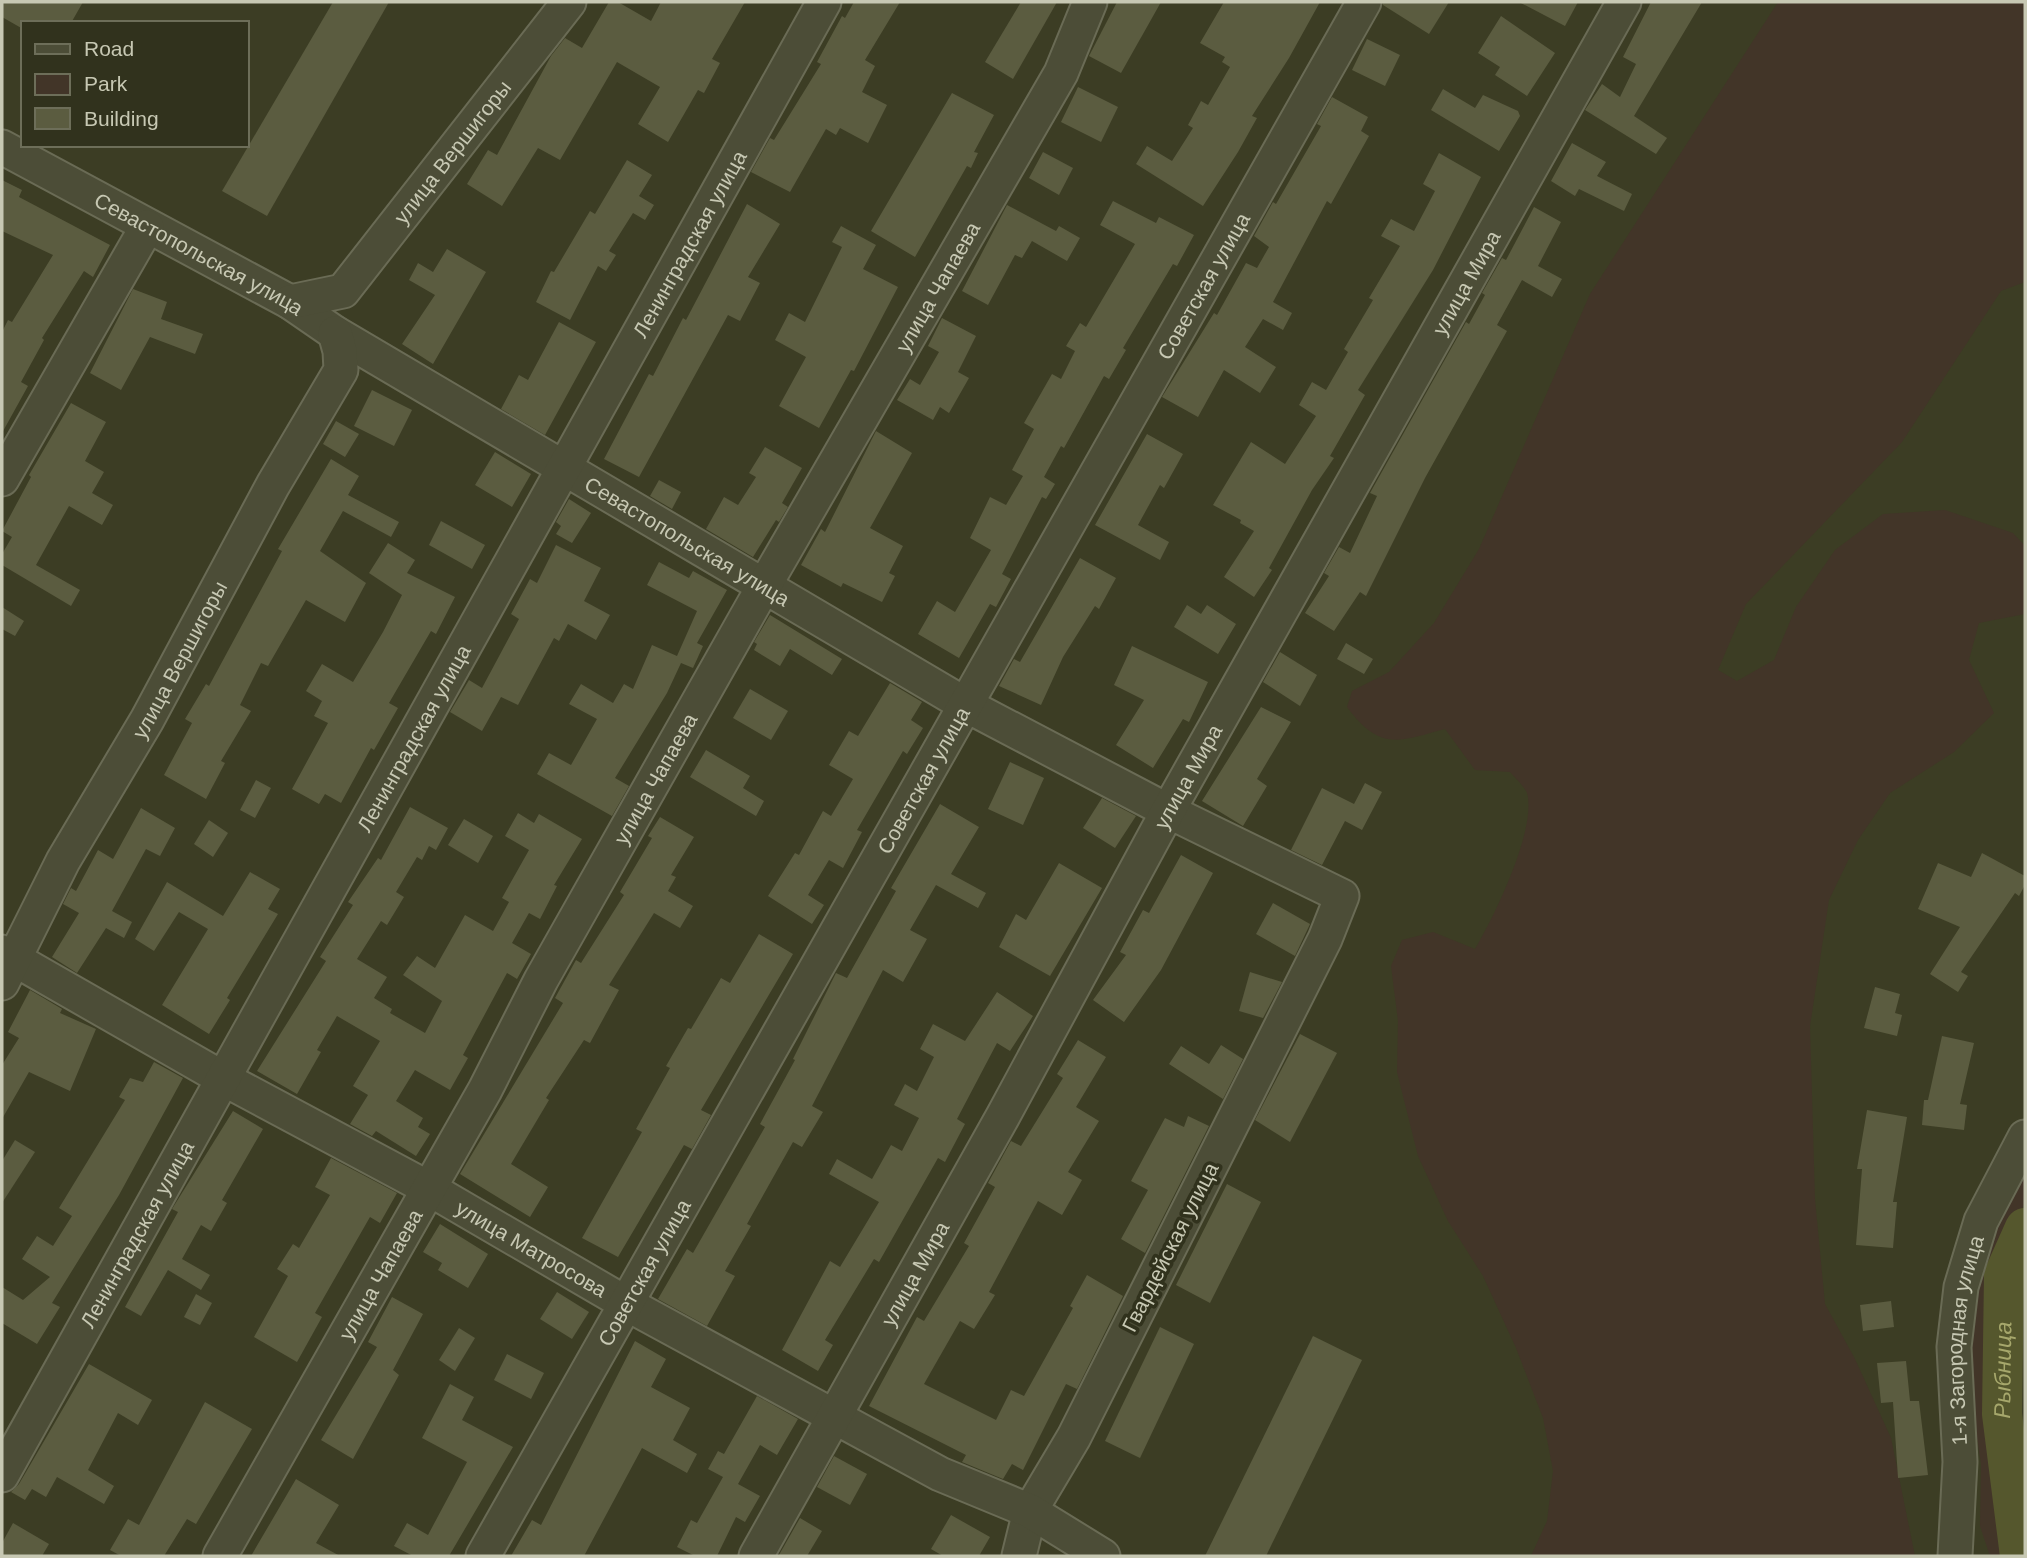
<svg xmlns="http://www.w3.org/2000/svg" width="2027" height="1558" viewBox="0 0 2027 1558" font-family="Arial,sans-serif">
<rect width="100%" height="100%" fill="#3c3d24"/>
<g fill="#423528">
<path d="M1778,2H2025V282L2001,291L1902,442L1746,604L1718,670L1737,681L1774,660L1796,607L1835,550L1883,514L1945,510L2013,533L2025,546V614L1979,623L1969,660L1994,713L1954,752L1890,793L1858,840L1829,900L1810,1026L1815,1199L1825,1304L1855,1359L1891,1438L1915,1556H1531L1547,1521L1553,1471L1543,1418L1516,1348L1483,1276L1448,1221L1418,1156L1397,1072L1398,1021L1391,966L1402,940L1433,932L1475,949C1494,917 1537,829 1527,793C1524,786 1515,778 1510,772L1475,770L1445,729C1397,742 1380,751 1347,707L1352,691L1389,672L1434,623L1479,549L1590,294Z"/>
<path d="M2025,1158V1202L1996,1268L1989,1336L1995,1396L1992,1432L2000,1537L2004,1556H1990L1980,1526L1981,1464L1964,1353L1970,1284Z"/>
</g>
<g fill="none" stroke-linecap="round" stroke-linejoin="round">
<path stroke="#55572d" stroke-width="40" id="s1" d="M2020,1556L2002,1414L2004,1275L2025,1228"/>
</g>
<g fill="#5b5c40">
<path d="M2,2H83L71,23H23V29L2,17Z"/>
<path d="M333,2H389L267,216L222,191Z"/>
<path d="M609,2H618L651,21L661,2H745L712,59L720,63L704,93L698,90L668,142L638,124L660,87L617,62L560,160L538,148L502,206L467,184L488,150L497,155L551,56L565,38L582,48Z"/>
<path d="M854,2H900L865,60L875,66L862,92L887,105L868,143L840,128L836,135L826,129L790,192L751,172L770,138L774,140L821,64L817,62L842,16L845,18Z"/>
<path d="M1021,2H1057L1013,79L985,62Z"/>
<path d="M1117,2H1161L1121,73L1089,56Z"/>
<path d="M1224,2H1320L1289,58L1252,116L1257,118L1238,152L1203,206L1136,164L1147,146L1172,161L1193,128L1188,125L1201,101L1208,105L1230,67L1222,62L1225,57L1200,43Z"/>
<path d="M1383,2H1449L1429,34L1383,5Z"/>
<path d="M1519,2H1578L1565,26Z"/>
<path d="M1651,2H1702L1634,116L1667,138L1656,154L1585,110L1602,84L1620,97L1636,64L1623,57Z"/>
<path d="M1501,16L1555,53L1527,96L1495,75L1500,67L1478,53Z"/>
<path d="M1367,39L1400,55L1385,86L1352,70Z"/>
<path d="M1078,87L1118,107L1101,142L1061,122Z"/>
<path d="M1443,89L1475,108L1483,95L1518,111L1520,116L1499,151L1431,110Z"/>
<path d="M952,93L994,115L974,152L978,153L971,168L967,166L915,257L871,231Z"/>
<path d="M1332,97L1368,117L1361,131L1369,136L1331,204L1327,201L1273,302L1292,313L1283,330L1263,319L1245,347L1276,367L1260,393L1224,370L1198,417L1162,397L1214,313L1217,315L1246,263L1257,268L1269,247L1254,236L1273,202L1276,204L1321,126L1317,124Z"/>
<path d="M1572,143L1606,162L1597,176L1632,194L1624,211L1579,189L1575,196L1551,181Z"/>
<path d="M1043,152L1073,168L1059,195L1029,178Z"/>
<path d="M1439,153L1481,177L1433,270L1358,390L1365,395L1330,456L1334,458L1312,490L1269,568L1272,570L1254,597L1224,577L1254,531L1240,523L1241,520L1213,505L1251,442L1285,464L1316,416L1299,405L1312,382L1326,390L1348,352L1344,349L1373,300L1369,298L1400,246L1381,236L1391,219L1414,231L1435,191L1423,184Z"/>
<path d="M627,160L652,175L639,196L654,205L645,220L633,213L609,251L616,255L606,271L598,266L570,320L536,302L551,271L554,272L590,211L595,214Z"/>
<path d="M2,180L22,190L19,197L110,245L93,277L84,271L42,338L44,340L21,382L28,386L2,433V332L8,320L12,322L53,255L2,231Z"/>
<path d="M1113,201L1156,223L1159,217L1194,235L1177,266L1173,264L1123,348L1126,350L1109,379L1104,376L1064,448L1061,446L1044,477L1055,484L1046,499L1042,497L1002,574L1011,579L996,607L990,604L959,658L918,634L937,601L955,612L991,550L970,538L990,497L1006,505L1023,476L1012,470L1034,429L1024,423L1052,374L1061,379L1075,351L1066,346L1080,323L1086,327L1135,244L1100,225Z"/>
<path d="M747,204L780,224L748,277L760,283L740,321L728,315L639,477L604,459L649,374L653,376L683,318L686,320Z"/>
<path d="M1007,205L1056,231L1059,226L1080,238L1067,261L1032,241L1022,258L1015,255L988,305L962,291Z"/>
<path d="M1534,207L1561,222L1538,266L1562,279L1552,297L1522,280L1497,325L1507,331L1425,478L1366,596L1360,592L1334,631L1305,613L1329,576L1324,573L1339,547L1350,553L1377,496L1370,493L1466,322L1469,324L1485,295L1482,293L1502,258L1506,260Z"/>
<path d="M841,226L876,245L863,269L898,287L854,371L851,370L819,428L779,406L806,357L775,340L789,313L805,322L842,247L832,242Z"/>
<path d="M447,249L486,272L433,364L402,344L435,295L409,280L418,263L433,272Z"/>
<path d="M133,289L167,302L161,319L203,334L195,354L150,337L121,390L90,373Z"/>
<path d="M942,318L976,336L958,372L969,378L949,413L940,407L933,420L897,400L910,379L920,385L939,352L928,346Z"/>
<path d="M559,322L596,342L545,435L501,409L519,375L528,380Z"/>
<path d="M372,390L412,410L394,446L354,426Z"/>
<path d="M71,403L106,422L85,461L104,472L92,493L113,505L102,525L69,506L36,565L80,590L71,606L2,565V554L12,537L2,531L31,477L29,475Z"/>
<path d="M336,421L359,434L345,457L323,444Z"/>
<path d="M876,431L912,453L870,528L903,546L889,573L895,576L882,602L843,583L841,587L801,565L821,529L825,532Z"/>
<path d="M1147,434L1183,454L1164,488L1160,485L1138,525L1169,542L1160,560L1095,525Z"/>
<path d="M765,447L802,468L782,503L788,507L779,522L776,520L753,557L706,529L724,497L738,505L756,477L749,473Z"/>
<path d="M495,452L531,474L512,507L475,485Z"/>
<path d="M331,459L359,476L348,495L399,522L391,537L343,511L320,551L366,583L345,622L306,600L268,666L261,663L240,705L251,711L221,761L225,763L206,799L164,775L192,723L185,719L206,684L209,686L282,551L278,549Z"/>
<path d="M659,480L681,492L672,509L650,496Z"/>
<path d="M569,499L591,513L572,543L556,534L561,526L556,522Z"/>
<path d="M441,521L485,545L472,569L429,545Z"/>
<path d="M388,543L415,560L407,573L455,597L436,634L431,631L389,703L398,708L374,750L371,748L341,803L325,794L319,804L292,789L328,723L314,716L322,701L306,691L322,664L353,682L383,632L402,595L369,573Z"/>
<path d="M556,545L601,568L584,601L610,615L596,640L568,624L559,641L554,638L518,705L501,697L482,731L450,712L469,680L482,688L519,619L511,614L530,579L537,583Z"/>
<path d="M1080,558L1116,578L1099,609L1095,606L1063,657L1041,705L999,686L1014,659L1020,662Z"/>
<path d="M659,562L689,578L693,571L727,590L697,643L703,646L693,668L681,663L667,693L615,778L629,786L612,816L537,774L549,753L571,765L597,719L569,704L581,684L613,703L624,684L633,689L652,645L677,656L697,611L647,585Z"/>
<path d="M1187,605L1201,614L1207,605L1236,624L1218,654L1174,627Z"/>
<path d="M2,607L24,621L15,636L2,629Z"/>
<path d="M770,615L842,659L832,675L790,649L780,666L754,650L757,644L754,642Z"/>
<path d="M1346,643L1373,659L1364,674L1337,659Z"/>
<path d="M1132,646L1208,682L1189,722L1183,719L1153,768L1116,745L1144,700L1114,685Z"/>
<path d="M1280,652L1317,675L1300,706L1263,682Z"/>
<path d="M890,683L922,702L911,720L923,728L907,754L903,751L857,830L862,832L843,868L829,860L808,895L824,905L812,924L768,896L795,853L799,855L823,811L831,816L853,779L829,765L849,731L858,736Z"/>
<path d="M750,689L788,711L771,740L733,718Z"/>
<path d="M1261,707L1291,722L1257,779L1267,786L1243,826L1202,801Z"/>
<path d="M706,750L750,776L743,788L764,801L756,816L690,777Z"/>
<path d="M1010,762L1044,778L1023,825L988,809Z"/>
<path d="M256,780L271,788L255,818L240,810Z"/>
<path d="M1365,783L1382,792L1362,830L1345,821L1322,865L1291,850L1322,788L1354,804Z"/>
<path d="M1102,798L1136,816L1115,848L1083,828Z"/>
<path d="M940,804L979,827L951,874L986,893L978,908L936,885L910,930L927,939L903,982L883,970L812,1106L823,1112L802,1147L793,1142L747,1224L751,1226L725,1271L735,1276L707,1326L658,1299L687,1249L693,1253L765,1127L760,1124L795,1060L793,1059L836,973L847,978L896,891L891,888Z"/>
<path d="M410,807L448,828L436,850L429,846L422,860L417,857L396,892L404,897L387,925L381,921L357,959L387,977L374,998L392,1009L390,1013L425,1033L442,1001L403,975L417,956L435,968L465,915L493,931L509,902L502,898L529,850L505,836L518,813L534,823L539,814L582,839L554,885L557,886L540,919L529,913L512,943L531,954L517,979L507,973L463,1055L468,1058L450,1090L415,1070L396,1101L423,1118L418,1127L430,1134L416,1156L376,1131L372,1136L350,1124L368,1095L353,1086L380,1041L337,1016L317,1050L321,1052L297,1094L257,1071L326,961L320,957L353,905L348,902L378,858L381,860Z"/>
<path d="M141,808L175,828L160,856L146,849L112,911L132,922L124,938L106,928L77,973L52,957L79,913L63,904L71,888L76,891L98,850L113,859Z"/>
<path d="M660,817L694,837L671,875L676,877L668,891L693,906L680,928L654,913L609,985L619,990L590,1043L584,1040L546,1098L549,1100L511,1164L548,1187L530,1217L460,1174L563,1003L555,998L576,960L581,963L624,895L620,892L652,838L648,836Z"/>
<path d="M464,819L493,836L478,863L448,845Z"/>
<path d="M209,820L228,833L213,857L194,844Z"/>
<path d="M1982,853L2025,876V885L2019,896L2015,893L1961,972L1968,976L1958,992L1930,974L1960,927L1918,909L1938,863L1971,877Z"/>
<path d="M1181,855L1213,873L1161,970L1124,1022L1093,1000L1126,955L1120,952L1143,910L1149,913Z"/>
<path d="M1059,863L1102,888L1050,976L999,947L1016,914L1026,920Z"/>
<path d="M250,872L280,889L268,909L278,914L227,998L230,1000L209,1034L162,1005L208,929L179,912L154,951L135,939L167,882L223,916Z"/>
<path d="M1273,903L1310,924L1295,956L1256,934Z"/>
<path d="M759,934L793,954L701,1110L711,1115L692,1149L684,1145L618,1257L582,1238L642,1132L636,1129L670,1068L666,1066L688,1028L691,1029L721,978L730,983Z"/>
<path d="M1250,972L1282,982L1263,1018L1239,1011Z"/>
<path d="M1875,987L1900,994L1895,1013L1902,1015L1897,1036L1864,1028Z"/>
<path d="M30,990L62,1009L60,1013L96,1029L70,1091L29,1072L2,1119V1065L19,1038L8,1032Z"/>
<path d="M997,992L1033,1016L1010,1051L997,1043L957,1119L965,1124L945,1162L938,1158L879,1262L874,1259L825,1340L833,1345L818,1371L782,1350L830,1261L840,1267L879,1202L829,1174L837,1159L872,1179L891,1145L902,1151L919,1118L894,1105L905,1084L917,1091L934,1057L920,1049L933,1024L965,1041Z"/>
<path d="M1300,1034L1337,1053L1290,1142L1255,1120Z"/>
<path d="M1942,1036L1974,1043L1960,1104L1967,1105L1964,1130L1922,1125L1924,1100H1928Z"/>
<path d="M1078,1040L1106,1057L1076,1107L1099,1121L1068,1172L1082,1180L1062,1215L1038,1201L989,1292L995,1295L974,1329L960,1321L924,1384L996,1420L1011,1390L1024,1396L1073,1308L1070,1306L1087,1275L1123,1296L1077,1389L1066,1384L1023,1470L1012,1464L1003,1479L962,1462L966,1455L869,1406L917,1317L924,1321L969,1246L964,1243L995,1187L988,1183L1011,1141L1021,1146L1063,1078L1057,1074Z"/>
<path d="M1221,1045L1243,1059L1223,1099L1169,1064L1181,1046L1209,1064Z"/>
<path d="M154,1062L183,1078L119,1195L52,1303L60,1307L37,1344L2,1323V1287L23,1300L50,1277L22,1259L37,1236L53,1246L72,1216L59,1208L125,1100L119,1097L130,1078L143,1082Z"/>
<path d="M1867,1110L1907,1117L1893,1202H1897L1893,1248L1856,1245L1862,1169H1857Z"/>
<path d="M233,1111L263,1129L222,1200L227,1203L211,1231L201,1225L182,1259L210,1275L201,1290L168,1270L141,1316L125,1307L178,1212L172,1209Z"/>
<path d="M1188,1116L1209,1126L1145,1253L1121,1239L1148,1190L1131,1181L1165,1118L1184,1127Z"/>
<path d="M15,1140L35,1152L2,1203V1161Z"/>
<path d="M331,1158L397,1193L380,1223L370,1217L315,1313L322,1317L297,1362L254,1337L288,1276L277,1269L293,1244L299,1248L330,1195L315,1187Z"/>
<path d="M1227,1184L1261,1202L1210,1303L1176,1285Z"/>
<path d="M440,1224L488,1254L468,1288L438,1270L442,1263L423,1252Z"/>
<path d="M557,1292L589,1312L572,1339L540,1319Z"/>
<path d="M196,1294L212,1303L200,1325L184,1317Z"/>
<path d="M392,1297L423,1314L393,1370L399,1375L353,1459L321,1440L377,1347L368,1342Z"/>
<path d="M1891,1301L1894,1327L1863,1331L1860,1305Z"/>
<path d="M1160,1327L1194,1344L1140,1458L1105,1441Z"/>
<path d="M459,1328L475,1338L455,1371L439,1360Z"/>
<path d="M1313,1336L1362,1360L1266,1556H1205Z"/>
<path d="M635,1341L666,1359L651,1387L690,1408L673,1440L697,1454L687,1473L642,1448L584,1556H511L532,1520L541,1525Z"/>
<path d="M507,1354L544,1373L531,1399L494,1380Z"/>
<path d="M1906,1361L1910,1401H1919L1928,1475L1898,1478L1893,1402L1881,1403L1877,1363Z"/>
<path d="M89,1364L152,1400L138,1425L118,1413L88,1470L114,1486L104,1504L57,1477L46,1497L32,1489L25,1500L11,1492L19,1484Z"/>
<path d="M450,1384L474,1397L462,1420L513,1447L449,1556H413L394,1546L407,1523L428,1535L467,1462L422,1438Z"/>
<path d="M757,1396L798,1419L777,1455L760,1445L738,1484L760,1496L745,1522L736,1517L717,1556H695L677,1547L691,1520L697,1523L723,1477L708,1469L718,1451L724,1454Z"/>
<path d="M205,1402L252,1429L196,1524L187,1519L164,1556H121L110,1550L128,1519L139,1525Z"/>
<path d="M834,1456L867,1474L850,1505L817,1487Z"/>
<path d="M296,1479L339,1505L316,1543L340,1556H251Z"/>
<path d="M951,1515L990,1537L979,1556H943L931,1549Z"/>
<path d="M800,1518L822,1531L807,1556H781L779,1555Z"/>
<path d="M13,1523L49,1544L42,1556H2V1543Z"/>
</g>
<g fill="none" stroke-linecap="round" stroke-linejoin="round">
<g stroke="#6a6b55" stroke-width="37">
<g id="minor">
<path id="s2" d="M2,147L290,302L335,333L966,705L1168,811L1342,896L1325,939L1074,1437L1030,1511L1019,1556"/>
<path id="s3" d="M290,302L343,291L569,2"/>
<path d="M2,479L147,227"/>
<path id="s4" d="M2,952L224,1079L428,1188L627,1304L940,1474L1030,1511L1103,1556"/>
<path id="s5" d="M2,983L63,861L147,720L273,485L341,370L340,351L335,333"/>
<path id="s6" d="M2,1475L824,2"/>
<path id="s7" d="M220,1556L485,1090L541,980L764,586L1061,73L1090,2"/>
<path id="s8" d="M483,1556L1364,2"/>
<path id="s9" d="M756,1556L1003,1116L1168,811L1624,2"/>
<path id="s10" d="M1955,1556L1960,1462L1954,1347L1961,1287L1981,1221L2025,1137"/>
</g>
</g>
<use href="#minor" stroke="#4c4d37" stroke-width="33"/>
</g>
<g text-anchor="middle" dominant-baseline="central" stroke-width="7" stroke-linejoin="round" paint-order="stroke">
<g font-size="21" fill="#c7c8b3" stroke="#31321d">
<text stroke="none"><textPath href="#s3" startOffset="231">улица Вершигоры</textPath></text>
<text stroke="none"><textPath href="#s6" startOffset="1410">Ленинградская улица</textPath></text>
<text stroke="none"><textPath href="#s2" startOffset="224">Севастопольская улица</textPath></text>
<text stroke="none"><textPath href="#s9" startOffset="1458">улица Мира</textPath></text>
<text stroke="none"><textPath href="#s8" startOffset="1460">Советская улица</textPath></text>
<text stroke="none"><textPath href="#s7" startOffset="1458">улица Чапаева</textPath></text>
<text stroke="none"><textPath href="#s2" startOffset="791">Севастопольская улица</textPath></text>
<text stroke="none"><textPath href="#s5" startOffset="369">улица Вершигоры</textPath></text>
<text stroke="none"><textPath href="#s6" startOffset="844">Ленинградская улица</textPath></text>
<text stroke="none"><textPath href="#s9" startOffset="891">улица Мира</textPath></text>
<text stroke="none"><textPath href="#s7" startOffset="891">улица Чапаева</textPath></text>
<text stroke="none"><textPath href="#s8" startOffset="892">Советская улица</textPath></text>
<text stroke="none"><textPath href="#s6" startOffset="276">Ленинградская улица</textPath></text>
<text transform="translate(1170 1247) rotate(-63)">Гвардейская улица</text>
<text stroke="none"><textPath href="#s4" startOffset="607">улица Матросова</textPath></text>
<text stroke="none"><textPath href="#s8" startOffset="326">Советская улица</textPath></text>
<text stroke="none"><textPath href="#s7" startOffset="324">улица Чапаева</textPath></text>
<text stroke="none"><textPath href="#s9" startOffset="324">улица Мира</textPath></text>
<text stroke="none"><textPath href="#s10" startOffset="217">1-я Загородная улица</textPath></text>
</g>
<g font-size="23" font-style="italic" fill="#a6a76c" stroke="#31321d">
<text stroke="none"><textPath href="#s1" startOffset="187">Рыбница</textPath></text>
</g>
</g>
<rect width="2027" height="1558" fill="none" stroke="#c7c8b3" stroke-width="7"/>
<rect x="21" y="21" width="228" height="126" fill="#31321d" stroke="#6d6e59" stroke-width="2"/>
<rect x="35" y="44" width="35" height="10" fill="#4c4d37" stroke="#6d6e59" stroke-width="2"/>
<text x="84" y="56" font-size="21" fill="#c7c8b3">Road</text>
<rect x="35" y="74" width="35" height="21" fill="#423528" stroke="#6d6e59" stroke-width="2"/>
<text x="84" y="91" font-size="21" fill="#c7c8b3">Park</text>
<rect x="35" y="108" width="35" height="21" fill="#5b5c40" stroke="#6d6e59" stroke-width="2"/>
<text x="84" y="126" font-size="21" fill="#c7c8b3">Building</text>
</svg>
